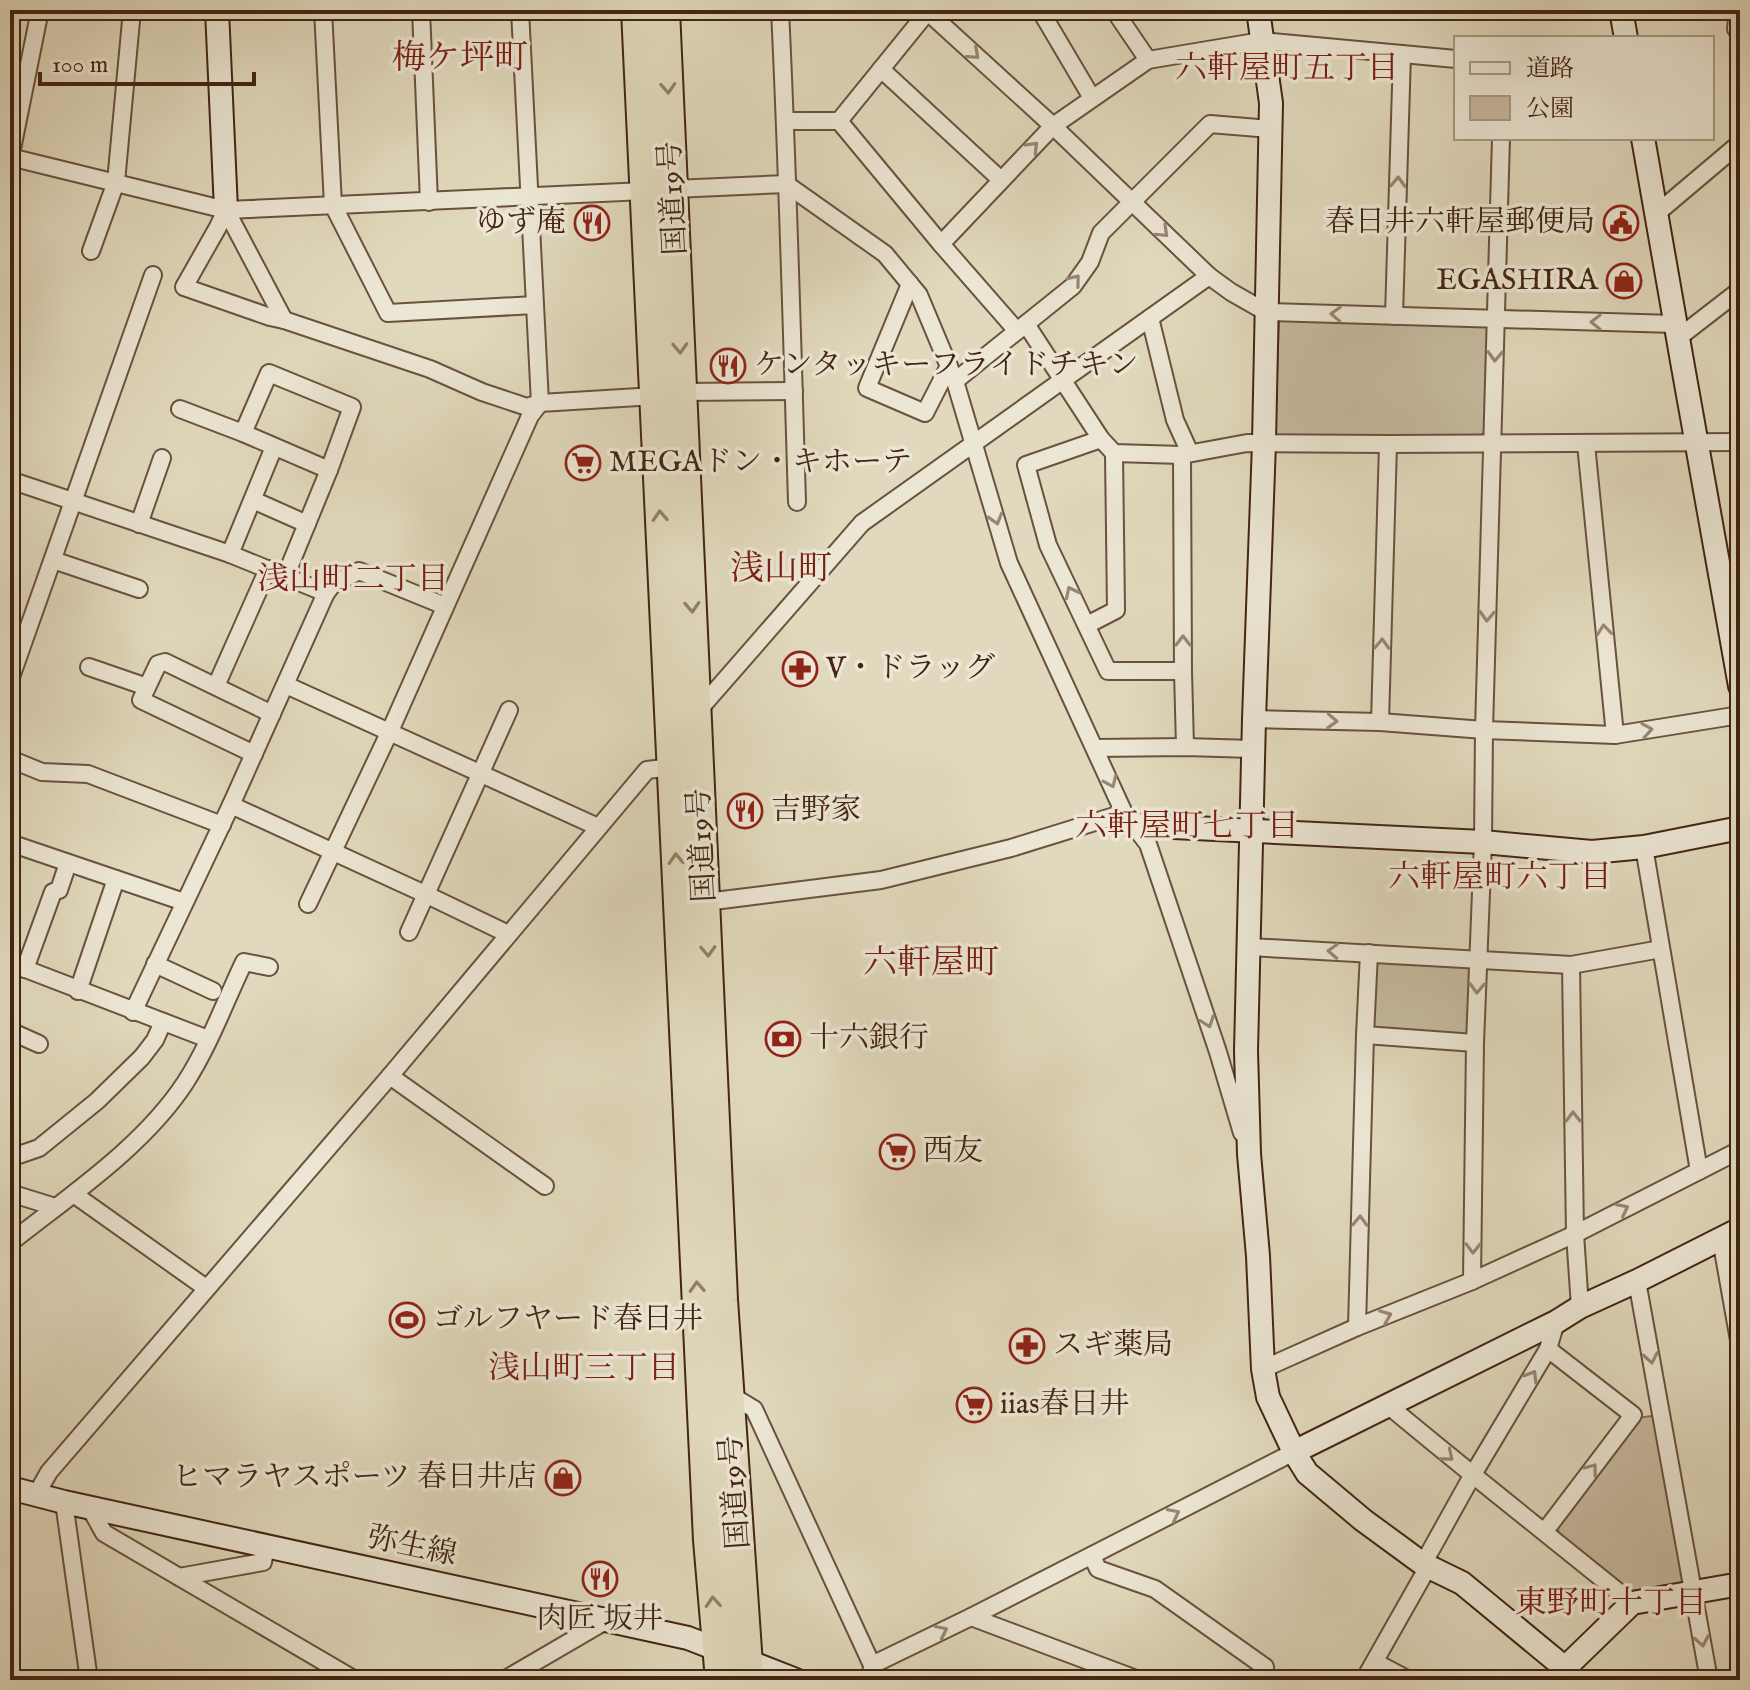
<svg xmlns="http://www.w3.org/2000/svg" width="1750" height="1690" viewBox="0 0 1750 1690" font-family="'IM FELL English','Noto Serif JP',serif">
<rect width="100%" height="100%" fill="#e1d9bd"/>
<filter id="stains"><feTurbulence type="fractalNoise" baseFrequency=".0025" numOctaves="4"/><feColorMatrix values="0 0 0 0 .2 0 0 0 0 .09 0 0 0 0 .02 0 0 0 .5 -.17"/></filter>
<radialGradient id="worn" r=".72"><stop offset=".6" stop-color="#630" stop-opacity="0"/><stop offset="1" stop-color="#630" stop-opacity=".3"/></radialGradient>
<g fill="#c6baa0" stroke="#847059" stroke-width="2">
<path d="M1279,320L1484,325L1488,329L1486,431L1480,436L1275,435Z"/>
<path d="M1379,961L1465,964L1473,970L1470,1031L1465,1037L1376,1031L1370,1025L1373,964Z"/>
<path d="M1651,1416L1656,1420L1685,1580L1680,1585L1637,1592L1630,1591L1559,1534L1558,1528L1638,1418Z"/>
</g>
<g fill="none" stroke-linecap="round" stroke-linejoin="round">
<g stroke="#6a523d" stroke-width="20">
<g id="street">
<path d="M323,10L333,205L388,313L535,305"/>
<path d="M421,10L429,202"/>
<path d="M780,10C788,174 792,338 797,502"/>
<path d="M912,10L928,12L1053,126L1209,276L1231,292L1266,312L1674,324"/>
<path d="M1040,10L1092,98"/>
<path d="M1114,10L1148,60"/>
<path d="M1738,10L1736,29L1740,33"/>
<path d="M881,69L1001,180"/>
<path d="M786,121H839"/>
<path d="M839,121L941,244L1017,331"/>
<path d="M839,121L929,10"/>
<path d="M10,157L226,210L645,191"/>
<path d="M10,159L40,10"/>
<path d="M674,189L786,184L885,254L919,295L955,381L1009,563L1124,813L1148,844L1218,1052L1242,1133"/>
<path d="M226,210L218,227L184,287L270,317L284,320L430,369L482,392L527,407L540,403L655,396"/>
<path d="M226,210L284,320"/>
<path d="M1656,214L1740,143"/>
<path d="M941,244L1053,126L1148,60L1261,41L1456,59"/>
<path d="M91,251L116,182L132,10"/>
<path d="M910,284L867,388L925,413L949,366"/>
<path d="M1394,316L1402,54"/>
<path d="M1150,318L1175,420L1190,453"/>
<path d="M1026,324L1101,439L1114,453L1182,455L1247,443L1388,444L1740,442"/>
<path d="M1678,338L1740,290"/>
<path d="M955,381L1073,286L1090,262L1101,233L1210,124L1270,129"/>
<path d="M682,392L794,391"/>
<path d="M180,409L243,433L329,470"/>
<path d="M243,433L269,373L352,407L329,470L286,575"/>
<path d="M1101,439L1026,465L1048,545L1108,671H1183"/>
<path d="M1586,444L1615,735"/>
<path d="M1182,455L1183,671L1185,747"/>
<path d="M10,480L230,554L326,593L333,584L359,571L445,606"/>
<path d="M253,500L307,524"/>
<path d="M139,524L162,458"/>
<path d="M230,554L274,447"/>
<path d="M53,560L139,589"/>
<path d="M1087,625L1116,610L1114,453"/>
<path d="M89,667L147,687"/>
<path d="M10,680L153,275"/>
<path d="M286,685L598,827"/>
<path d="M216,686L268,569"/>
<path d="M697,712L862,523L1209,276"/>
<path d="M1254,719L1380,722L1484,730L1615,735L1740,715"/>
<path d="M1380,722L1388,444"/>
<path d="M1095,748L1185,747L1253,749"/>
<path d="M254,754L141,700L158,664L165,662L272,714"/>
<path d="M10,759L42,772L88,774L222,825"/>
<path d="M231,805L425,894L508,934"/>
<path d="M10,843L184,902"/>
<path d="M1644,847L1699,1171"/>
<path d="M10,901L11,902"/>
<path d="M706,902L881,880L1011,848L1124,813"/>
<path d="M308,904L390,731L530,416L540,403L520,10"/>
<path d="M409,932L509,710"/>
<path d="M1250,947L1571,965L1661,949"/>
<path d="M10,963L208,1039"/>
<path d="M155,964L213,991"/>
<path d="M1571,965L1575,1234L1580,1307"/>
<path d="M25,969L53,892L59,890L68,863"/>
<path d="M78,991L116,879"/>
<path d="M133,1012L231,805L326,593"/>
<path d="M10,1031L39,1044"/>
<path d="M1365,1035L1475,1043"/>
<path d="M390,1076L545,1186"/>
<path d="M10,1158L39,1148L97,1101L142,1057L155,1040L163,1022"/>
<path d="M10,1193L55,1207"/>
<path d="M75,1195L206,1288"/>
<path d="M1721,1239L1740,1346"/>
<path d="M10,1243C69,1196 143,1147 185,1083C209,1046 225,1002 244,962L269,967"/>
<path d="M1472,1281L1475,1043L1483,842L1484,730L1501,138"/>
<path d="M1637,1281L1709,1680"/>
<path d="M1357,1327L1365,1035L1369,953"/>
<path d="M1263,1369L1357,1327L1472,1281L1575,1234L1740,1150"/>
<path d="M729,1394L754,1409L872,1665L871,1680"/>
<path d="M1389,1406C1469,1473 1551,1537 1632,1603"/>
<path d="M36,1495L49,1472L390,1076L647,770L672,767"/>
<path d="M64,1502L89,1680"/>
<path d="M90,1508L104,1533L355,1680"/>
<path d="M1545,1531L1633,1415L1548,1349"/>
<path d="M1092,1556L1098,1569L1155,1589L1265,1667L1260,1680"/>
<path d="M1423,1564L1472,1476L1548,1349L1556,1322"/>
<path d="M179,1577L263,1562L266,1546"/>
<path d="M971,1617L1139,1680"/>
<path d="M1375,1662L1409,1680"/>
<path d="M872,1665L971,1617L1294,1452"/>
<path d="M504,1680L607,1620"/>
<path d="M1364,1680L1428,1567"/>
</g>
</g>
<g stroke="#432512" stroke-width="26">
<g id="secondary">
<path d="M217,10L226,210"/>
<path d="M1258,10L1271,103L1264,443L1254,719L1246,1051L1249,1154L1258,1256L1263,1369L1268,1397L1294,1452L1307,1473L1363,1520L1423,1564L1462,1583L1565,1668"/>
<path d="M1621,10L1626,38"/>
<path d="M1643,138C1674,321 1708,503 1740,686"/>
<path d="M1132,825L1483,842L1592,852L1644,847L1740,828"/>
<path d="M1294,1452L1556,1322L1580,1307L1637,1281L1740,1229"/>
<path d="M10,1488L64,1502L688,1638L796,1680"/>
<path d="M1559,1679L1565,1668L1632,1603L1740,1584"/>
</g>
</g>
<g stroke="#432512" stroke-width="34">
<g id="highway">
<path d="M637,10L709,1540L721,1680"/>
<path d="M664,10L722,1300L748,1680"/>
</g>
</g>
<use href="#street" stroke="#ece6d4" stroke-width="16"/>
<use href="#secondary" stroke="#ece6d4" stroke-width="22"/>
<use href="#highway" stroke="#e1d9bd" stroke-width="30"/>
</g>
<defs><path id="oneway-chevron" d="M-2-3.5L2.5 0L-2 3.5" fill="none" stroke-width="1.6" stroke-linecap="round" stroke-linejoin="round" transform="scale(2)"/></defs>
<g stroke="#988673">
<use href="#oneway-chevron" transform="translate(974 54) rotate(42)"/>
<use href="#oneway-chevron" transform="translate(1033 147) rotate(-46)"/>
<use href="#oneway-chevron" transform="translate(1398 182) rotate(-88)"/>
<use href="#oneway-chevron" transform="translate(1163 232) rotate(44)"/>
<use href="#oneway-chevron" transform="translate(1075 280) rotate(-51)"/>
<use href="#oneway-chevron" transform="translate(1336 314) rotate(-178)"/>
<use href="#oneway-chevron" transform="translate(1596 322) rotate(-179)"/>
<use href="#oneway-chevron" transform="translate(1495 356) rotate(92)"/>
<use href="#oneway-chevron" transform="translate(996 519) rotate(74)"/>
<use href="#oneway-chevron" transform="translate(1071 592) rotate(-116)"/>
<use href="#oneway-chevron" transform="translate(1487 616) rotate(92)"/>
<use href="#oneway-chevron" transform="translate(1604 630) rotate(-96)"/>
<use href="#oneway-chevron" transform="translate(1183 641) rotate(-90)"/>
<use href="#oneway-chevron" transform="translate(1382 644) rotate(-88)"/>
<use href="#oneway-chevron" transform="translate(1332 721) rotate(2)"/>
<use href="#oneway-chevron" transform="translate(1647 730) rotate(-9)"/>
<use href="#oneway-chevron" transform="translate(1111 782) rotate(66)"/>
<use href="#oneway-chevron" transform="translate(1333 951) rotate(-177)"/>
<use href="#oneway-chevron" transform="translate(1477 988) rotate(92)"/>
<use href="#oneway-chevron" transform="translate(1208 1022) rotate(71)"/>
<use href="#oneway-chevron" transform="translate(1573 1117) rotate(-91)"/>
<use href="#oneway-chevron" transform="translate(1623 1209) rotate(-27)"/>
<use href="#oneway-chevron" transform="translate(1360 1221) rotate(-88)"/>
<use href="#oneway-chevron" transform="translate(1473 1248) rotate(91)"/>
<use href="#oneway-chevron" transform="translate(1386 1316) rotate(-22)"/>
<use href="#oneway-chevron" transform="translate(1651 1358) rotate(80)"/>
<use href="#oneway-chevron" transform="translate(1532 1376) rotate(-59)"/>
<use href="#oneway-chevron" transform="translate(1448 1456) rotate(40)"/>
<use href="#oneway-chevron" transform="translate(1592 1469) rotate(-53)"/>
<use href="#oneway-chevron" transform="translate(1174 1514) rotate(-27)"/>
<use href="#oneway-chevron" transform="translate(942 1631) rotate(-26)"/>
<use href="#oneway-chevron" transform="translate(1702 1641) rotate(80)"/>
</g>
<g stroke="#927f68">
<use href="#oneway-chevron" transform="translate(668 88) rotate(87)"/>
<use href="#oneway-chevron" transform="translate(680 348) rotate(88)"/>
<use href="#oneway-chevron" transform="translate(660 516) rotate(-93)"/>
<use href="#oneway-chevron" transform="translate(692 607) rotate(87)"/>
<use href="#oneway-chevron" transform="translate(676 859) rotate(-93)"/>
<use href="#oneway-chevron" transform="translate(708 951) rotate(88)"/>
<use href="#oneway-chevron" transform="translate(697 1287) rotate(-93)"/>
<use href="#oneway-chevron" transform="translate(713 1602) rotate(-94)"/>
</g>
<defs>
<g id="restaurant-ring" transform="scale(1.8)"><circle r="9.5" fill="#ece6d4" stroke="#8f2418" stroke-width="1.5"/><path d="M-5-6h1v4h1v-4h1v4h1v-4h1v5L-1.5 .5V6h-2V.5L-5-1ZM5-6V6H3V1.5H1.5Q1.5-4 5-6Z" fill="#8f2418"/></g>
<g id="civic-ring" transform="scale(1.8)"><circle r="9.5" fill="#ece6d4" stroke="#8f2418" stroke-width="1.5"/><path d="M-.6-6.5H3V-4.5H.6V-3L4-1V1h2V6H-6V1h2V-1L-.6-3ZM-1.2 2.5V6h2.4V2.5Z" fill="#8f2418"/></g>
<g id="shop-ring" transform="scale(1.8)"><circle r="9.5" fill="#ece6d4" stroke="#8f2418" stroke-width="1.5"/><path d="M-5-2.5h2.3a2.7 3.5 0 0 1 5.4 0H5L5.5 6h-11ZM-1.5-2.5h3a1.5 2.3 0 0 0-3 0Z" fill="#8f2418"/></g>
<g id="supermarket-ring" transform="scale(1.8)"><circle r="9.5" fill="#ece6d4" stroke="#8f2418" stroke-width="1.5"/><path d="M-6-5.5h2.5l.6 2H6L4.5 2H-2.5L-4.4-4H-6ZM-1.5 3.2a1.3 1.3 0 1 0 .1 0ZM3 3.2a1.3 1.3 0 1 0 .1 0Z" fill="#8f2418"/></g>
<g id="pharmacy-ring" transform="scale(1.8)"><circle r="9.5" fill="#ece6d4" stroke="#8f2418" stroke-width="1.5"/><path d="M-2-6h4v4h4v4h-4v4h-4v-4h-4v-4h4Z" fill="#8f2418"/></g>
<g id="bank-ring" transform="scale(1.8)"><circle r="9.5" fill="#ece6d4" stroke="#8f2418" stroke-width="1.5"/><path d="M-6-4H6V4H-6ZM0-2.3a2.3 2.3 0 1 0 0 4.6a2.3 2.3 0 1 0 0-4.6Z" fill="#8f2418"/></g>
<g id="stadium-ring" transform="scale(1.8)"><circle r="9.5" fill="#ece6d4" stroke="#8f2418" stroke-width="1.5"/><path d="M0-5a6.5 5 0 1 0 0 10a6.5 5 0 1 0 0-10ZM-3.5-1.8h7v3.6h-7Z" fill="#8f2418"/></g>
</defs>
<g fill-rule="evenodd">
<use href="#restaurant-ring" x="592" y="223"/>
<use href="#civic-ring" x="1621" y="223"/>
<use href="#shop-ring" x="1624" y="281"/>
<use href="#restaurant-ring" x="728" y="366"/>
<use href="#supermarket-ring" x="583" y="463"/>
<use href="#pharmacy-ring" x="800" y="669"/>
<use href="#restaurant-ring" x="745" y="811"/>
<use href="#bank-ring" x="783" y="1039"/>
<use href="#supermarket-ring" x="897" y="1152"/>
<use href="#stadium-ring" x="407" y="1320"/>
<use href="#pharmacy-ring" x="1027" y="1346"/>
<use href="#supermarket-ring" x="974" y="1405"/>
<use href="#shop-ring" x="563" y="1478"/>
<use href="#restaurant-ring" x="600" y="1579"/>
</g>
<g text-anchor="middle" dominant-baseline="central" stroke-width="7" stroke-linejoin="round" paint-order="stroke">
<g font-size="30" fill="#432512" stroke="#ece6d4">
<text transform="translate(674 198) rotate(-93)">国道19号</text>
<text transform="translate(703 845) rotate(-93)">国道19号</text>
<text transform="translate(736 1492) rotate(-94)">国道19号</text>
<text transform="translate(412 1547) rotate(12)">弥生線</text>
</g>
<g font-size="30" fill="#432512" stroke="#ece6d4" text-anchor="start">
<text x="566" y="223" text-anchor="end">ゆず庵</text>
<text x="1595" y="223" text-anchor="end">春日井六軒屋郵便局</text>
<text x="1598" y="281" text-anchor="end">EGASHIRA</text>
<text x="754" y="366">ケンタッキーフライドチキン</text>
<text x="609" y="463">MEGAドン・キホーテ</text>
<text x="826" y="669">V・ドラッグ</text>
<text x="771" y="811">吉野家</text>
<text x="809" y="1039">十六銀行</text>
<text x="923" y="1152">西友</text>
<text x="433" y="1320">ゴルフヤード春日井</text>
<text x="1053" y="1346">スギ薬局</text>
<text x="1000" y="1405">iias春日井</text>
<text x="537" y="1478" text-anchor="end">ヒマラヤスポーツ 春日井店</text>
<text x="600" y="1620" text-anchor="middle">肉匠 坂井</text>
</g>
<g font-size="32" fill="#7a1f14" stroke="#ece6d4">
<text x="1287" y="69">六軒屋町五丁目</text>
<text x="353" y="580">浅山町二丁目</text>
<text x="1187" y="827">六軒屋町七丁目</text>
<text x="1500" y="878">六軒屋町六丁目</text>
<text x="584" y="1369">浅山町三丁目</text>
<text x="1611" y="1604">東野町十丁目</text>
</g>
<g font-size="34" fill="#7a1f14" stroke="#ece6d4">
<text x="460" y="58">梅ケ坪町</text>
<text x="781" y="569">浅山町</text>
<text x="931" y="963">六軒屋町</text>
</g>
</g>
<rect width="1750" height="1690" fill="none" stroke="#e1d9bd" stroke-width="40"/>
<rect x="12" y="12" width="1726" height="1666" fill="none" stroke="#432512" stroke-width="4"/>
<rect x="20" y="20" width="1710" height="1650" fill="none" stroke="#432512" stroke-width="2"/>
<rect x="1454" y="36" width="260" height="104" fill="#ece6d4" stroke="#a89986" stroke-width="2"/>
<rect x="1470" y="62" width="40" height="12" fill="#ece6d4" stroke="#a89986" stroke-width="2"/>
<text x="1526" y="76" font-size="24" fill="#432512">道路</text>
<rect x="1470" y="96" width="40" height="24" fill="#c6baa0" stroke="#a89986" stroke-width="2"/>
<text x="1526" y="116" font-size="24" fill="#432512">公園</text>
<path d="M40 72v12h214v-12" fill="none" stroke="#432512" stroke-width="4"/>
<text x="52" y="72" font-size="24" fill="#432512" stroke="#ece6d4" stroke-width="6" paint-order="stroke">100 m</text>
<rect width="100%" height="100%" filter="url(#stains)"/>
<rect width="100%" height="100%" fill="url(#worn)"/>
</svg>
